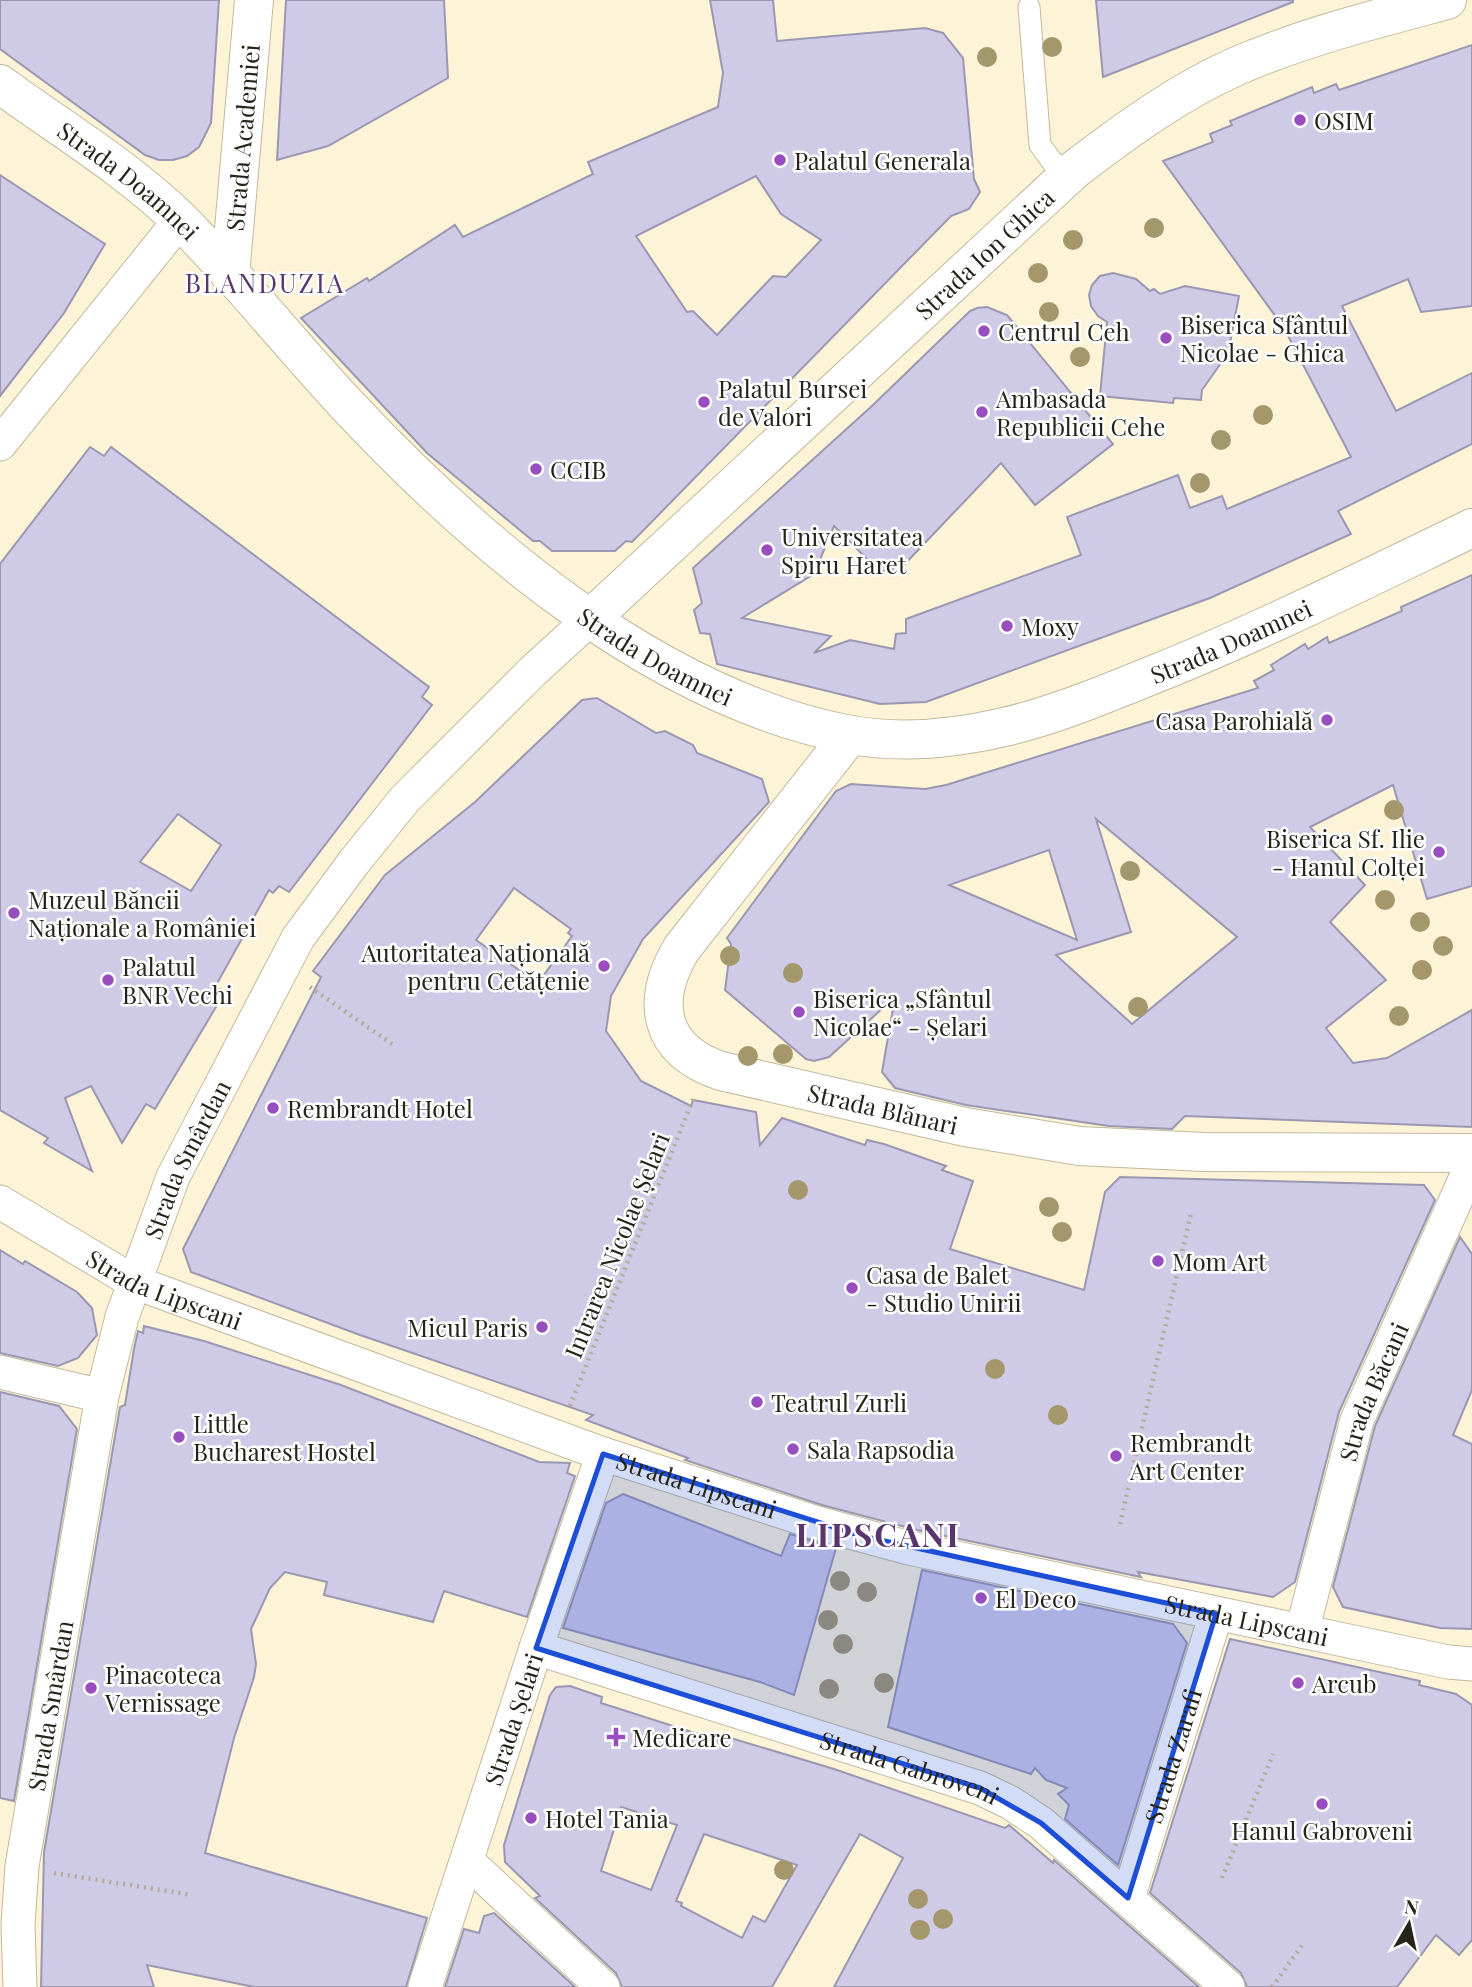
<svg xmlns="http://www.w3.org/2000/svg" width="1472" height="1987" viewBox="0 0 1472 1987" font-family="'Playfair Display',serif">
<rect width="100%" height="100%" fill="#fdf3d7"/>
<g fill="#cfcae6" stroke="#9b97b1" stroke-width="2" fill-rule="evenodd">
<path d="M0,0H219L211,123L199,147L187,156L173,160H159L145,155L0,49Z"/>
<path d="M286,0H444L448,78L328,146L277,160Z"/>
<path d="M710,0H773L777,41L925,28L943,33L963,58L974,179L980,192L969,209L951,216L632,542L626,541L615,551H552L540,541H533L427,453L301,318L367,278L369,281L455,225L463,237L593,174L588,162L718,107L723,73ZM756,176L781,214L821,240L786,277L773,276L717,335L693,311L687,312L636,236Z"/>
<path d="M1096,0H1293V2L1103,77Z"/>
<path d="M1472,45V306L1421,312L1408,279L1342,306L1396,411L1472,373V444L1338,511L1351,534L1210,598L926,702L880,704L717,664L710,634L700,633L694,610L702,603L693,568L873,405L970,311L977,308L987,307L1007,315L1113,444L1035,505L1001,463L902,567L880,572L834,526L814,574L742,618L831,636L814,653L850,640L894,649L896,634L906,633V619L1081,555L1067,517L1178,475L1190,508L1222,496L1227,509L1351,457L1284,328L1163,161L1213,142L1210,134L1232,125L1230,121L1312,87L1314,93L1336,84L1339,90Z"/>
<path d="M0,175L105,244L64,313L0,396Z"/>
<path d="M1113,273L1136,279L1150,291L1154,289L1160,294L1185,286L1239,296L1228,353L1202,390L1201,400L1174,398L1173,403L1100,396L1107,322L1098,316L1091,306L1089,295L1092,285L1100,276Z"/>
<path d="M90,447L104,456L111,447L429,687L422,697L432,705L289,892L279,886L273,893L269,890L215,987L225,992L155,1109L146,1104L122,1143L91,1086L65,1098L92,1171L44,1143L48,1138L0,1110V564ZM178,814L221,845L191,891L140,862Z"/>
<path d="M1472,575V886L1427,899L1393,785L1310,827L1365,885L1330,922L1386,980L1326,1028L1353,1063L1387,1058L1472,1010V1127L1185,1116L1172,1129L1109,1126L966,1105L895,1088L882,1072L895,997L829,1057L814,1061L806,1059L725,990L731,944L727,938L836,791L851,784L925,789L946,785L1258,688L1254,681L1274,670L1271,665L1305,644L1308,649L1327,637L1329,643L1402,611L1401,607ZM1096,819L1237,937L1132,1024L1056,955L1131,932ZM1049,850L1077,940L949,885Z"/>
<path d="M597,698L656,733L665,731L693,745L697,753L762,779L769,802L643,939L611,996L606,1031L641,1081L691,1106L693,1100L756,1112L760,1145L782,1118L865,1145L867,1140L884,1144L946,1166L942,1170L973,1181L950,1249L1084,1290L1105,1192L1120,1177L1424,1185L1435,1200L1339,1412L1295,1582L1273,1597L1138,1572L1141,1577L917,1530L822,1505L685,1460L688,1458L586,1420L593,1415L360,1335L191,1272L183,1249L321,977L313,971L385,875L475,802L582,700ZM514,888L571,929L568,933L572,936L538,983L476,940Z"/>
<path d="M1460,1237L1472,1254V1390L1453,1435L1472,1444V1629L1440,1628L1343,1607L1333,1587L1375,1426Z"/>
<path d="M0,1250L23,1264L25,1261L77,1292L92,1308L97,1335L78,1358L58,1366L0,1353Z"/>
<path d="M144,1326L204,1341L341,1385L539,1462L570,1463L567,1473L575,1476L527,1617L444,1591L433,1622L324,1595L327,1582L285,1572L270,1588L251,1629L256,1664L254,1677L234,1738L205,1853L427,1918L406,1987H254L147,1965L154,1987H41L44,1852L120,1407L125,1405L134,1349L138,1331L143,1333Z"/>
<path d="M0,1392L59,1406L77,1429L14,1801L0,1798Z"/>
<path d="M623,1494L781,1556L790,1534L836,1548L794,1695L760,1682L563,1628L606,1503Z"/>
<path d="M922,1570L1173,1624L1187,1643L1118,1865L1065,1819L1069,1805L1058,1794L1067,1788L1046,1780L1035,1768L1031,1774L888,1727Z"/>
<path d="M1230,1639L1420,1681L1419,1685L1456,1694L1472,1705V1940L1459,1955L1436,1935L1397,1987H1247L1241,1973L1150,1893Z"/>
<path d="M570,1686L602,1697L601,1703L723,1742L724,1736L834,1769L1005,1828L1009,1825L1053,1863L1054,1860L1199,1987H834L903,1858L860,1834L772,1987H622L616,1973L535,1898L540,1896L505,1862L504,1845L550,1695L556,1687ZM621,1807L677,1825L651,1890L601,1871ZM704,1834L797,1865L765,1922L753,1916L742,1938L681,1906L682,1903L676,1901Z"/>
<path d="M494,1913L575,1987H445L464,1929L479,1933L484,1916Z"/>
</g>
<g fill="none" stroke-linecap="round" stroke-linejoin="round">
<g stroke="#c2b99e" stroke-width="23">
<path id="service" d="M1029,7L1040,145L1054,164L1074,170"/>
</g>
<g stroke="#c2b99e" stroke-width="35">
<g id="pedestrian">
<path d="M0,444L180,220"/>
<path id="s1" d="M0,1202L134,1282L603,1454L817,1523L909,1548L1448,1662L1472,1664"/>
<path d="M0,1372L102,1396"/>
<path id="s2" d="M1302,1631L1357,1420L1472,1164"/>
<path id="s3" d="M536,1648L980,1788L1011,1803L1041,1823L1228,1987"/>
<path d="M467,1861L603,1987"/>
<path id="s4" d="M1128,1898L1216,1614"/>
<path id="s5" d="M20,1987L18,1925L22,1866L102,1396L122,1317L173,1177L298,938L354,862L405,799L532,672L591,618"/>
<path id="s6" d="M425,1987L536,1648L603,1454"/>
</g>
</g>
<g stroke="#c2b99e" stroke-width="40">
<g id="minor">
<path id="s7" d="M0,84C58,127 124,166 176,216C236,275 289,343 347,405C477,544 655,696 846,734C897,744 953,739 1004,727C1052,716 1098,697 1145,678C1256,634 1364,580 1472,528"/>
<path id="s8" d="M230,275L254,0"/>
<path id="s9" d="M591,618L1074,170C1125,131 1178,92 1237,66C1304,37 1376,19 1447,0"/>
<path id="s10" d="M850,735L682,948C650,1001 658,1050 721,1071L965,1127L1079,1146L1204,1152L1472,1153"/>
</g>
</g>
<g stroke="#b3ab95" stroke-width="4.5" stroke-dasharray="2 5" stroke-linecap="butt">
<path d="M310,987L392,1044"/>
<path d="M570,1406L693,1099"/>
<path d="M1120,1524L1191,1213"/>
<path d="M54,1873L192,1895"/>
<path d="M1222,1878L1273,1754"/>
<path d="M1272,1987L1303,1944"/>
</g>
<use href="#service" stroke="#fff" stroke-width="21"/>
<use href="#pedestrian" stroke="#fff" stroke-width="33"/>
<use href="#minor" stroke="#fff" stroke-width="38"/>
</g>
<g fill="#a5976c">
<circle cx="1052" cy="47" r="10"/>
<circle cx="987" cy="57" r="10"/>
<circle cx="1154" cy="228" r="10"/>
<circle cx="1073" cy="240" r="10"/>
<circle cx="1038" cy="273" r="10"/>
<circle cx="1049" cy="312" r="10"/>
<circle cx="1080" cy="357" r="10"/>
<circle cx="1263" cy="415" r="10"/>
<circle cx="1221" cy="440" r="10"/>
<circle cx="1200" cy="483" r="10"/>
<circle cx="1394" cy="810" r="10"/>
<circle cx="1130" cy="871" r="10"/>
<circle cx="1385" cy="900" r="10"/>
<circle cx="1420" cy="922" r="10"/>
<circle cx="1443" cy="946" r="10"/>
<circle cx="730" cy="956" r="10"/>
<circle cx="1422" cy="970" r="10"/>
<circle cx="793" cy="973" r="10"/>
<circle cx="1138" cy="1007" r="10"/>
<circle cx="1399" cy="1016" r="10"/>
<circle cx="783" cy="1054" r="10"/>
<circle cx="748" cy="1056" r="10"/>
<circle cx="798" cy="1190" r="10"/>
<circle cx="1049" cy="1207" r="10"/>
<circle cx="1062" cy="1232" r="10"/>
<circle cx="995" cy="1369" r="10"/>
<circle cx="1058" cy="1415" r="10"/>
<circle cx="840" cy="1581" r="10"/>
<circle cx="867" cy="1592" r="10"/>
<circle cx="828" cy="1620" r="10"/>
<circle cx="843" cy="1644" r="10"/>
<circle cx="884" cy="1683" r="10"/>
<circle cx="829" cy="1689" r="10"/>
<circle cx="784" cy="1870" r="10"/>
<circle cx="918" cy="1899" r="10"/>
<circle cx="943" cy="1919" r="10"/>
<circle cx="920" cy="1930" r="10"/>
</g>
<path fill="#1d4ed8" fill-opacity="0.2" stroke="#1d4ed8" stroke-width="5" stroke-linejoin="round" d="M603,1454L862,1536L1216,1614L1128,1898L1041,1823L980,1788L536,1648Z"/>
<g fill="#994ec0" stroke="#fff" stroke-width="2.5">
<circle cx="1300" cy="120" r="7"/>
<circle cx="780" cy="160" r="7"/>
<circle cx="984" cy="331" r="7"/>
<circle cx="1166" cy="338" r="7"/>
<circle cx="704" cy="402" r="7"/>
<circle cx="982" cy="412" r="7"/>
<circle cx="536" cy="469" r="7"/>
<circle cx="767" cy="550" r="7"/>
<circle cx="1007" cy="626" r="7"/>
<circle cx="1327" cy="720" r="7"/>
<circle cx="1439" cy="852" r="7"/>
<circle cx="14" cy="913" r="7"/>
<circle cx="604" cy="966" r="7"/>
<circle cx="108" cy="980" r="7"/>
<circle cx="799" cy="1012" r="7"/>
<circle cx="273" cy="1108" r="7"/>
<circle cx="1158" cy="1261" r="7"/>
<circle cx="852" cy="1288" r="7"/>
<circle cx="542" cy="1327" r="7"/>
<circle cx="757" cy="1402" r="7"/>
<circle cx="179" cy="1437" r="7"/>
<circle cx="793" cy="1449" r="7"/>
<circle cx="1116" cy="1456" r="7"/>
<circle cx="981" cy="1598" r="7"/>
<circle cx="1298" cy="1683" r="7"/>
<circle cx="91" cy="1688" r="7"/>
<path d="M612.5 1726.5h7v7h7v7h-7v7h-7v-7h-7v-7h7z"/>
<circle cx="1322" cy="1804" r="7"/>
<circle cx="531" cy="1818" r="7"/>
</g>
<g text-anchor="middle" dominant-baseline="central" stroke-width="5" stroke-linejoin="round" paint-order="stroke">
<g font-size="24" fill="#262318" stroke="#fff" text-anchor="start">
<text x="1314" y="120">OSIM</text>
<text x="794" y="160">Palatul Generala</text>
<text x="1180" y="324">Biserica Sfântul<tspan x="1180" dy="28">Nicolae - Ghica</tspan></text>
<text x="998" y="331">Centrul Ceh</text>
<text x="718" y="388">Palatul Bursei<tspan x="718" dy="28">de Valori</tspan></text>
<text x="996" y="398">Ambasada<tspan x="996" dy="28">Republicii Cehe</tspan></text>
<text x="550" y="469">CCIB</text>
<text x="781" y="536">Universitatea<tspan x="781" dy="28">Spiru Haret</tspan></text>
<text x="1021" y="626">Moxy</text>
<text x="1313" y="720" text-anchor="end">Casa Parohială</text>
<text x="1425" y="838" text-anchor="end">Biserica Sf. Ilie<tspan x="1425" dy="28">- Hanul Colței</tspan></text>
<text x="28" y="899">Muzeul Băncii<tspan x="28" dy="28">Naționale a României</tspan></text>
<text x="590" y="952" text-anchor="end">Autoritatea Națională<tspan x="590" dy="28">pentru Cetățenie</tspan></text>
<text x="122" y="966">Palatul<tspan x="122" dy="28">BNR Vechi</tspan></text>
<text x="813" y="998">Biserica „Sfântul<tspan x="813" dy="28">Nicolae“ - Șelari</tspan></text>
<text x="287" y="1108">Rembrandt Hotel</text>
<text x="1172" y="1261">Mom Art</text>
<text x="866" y="1274">Casa de Balet<tspan x="866" dy="28">- Studio Unirii</tspan></text>
<text x="528" y="1327" text-anchor="end">Micul Paris</text>
<text x="771" y="1402">Teatrul Zurli</text>
<text x="193" y="1423">Little<tspan x="193" dy="28">Bucharest Hostel</tspan></text>
<text x="1130" y="1442">Rembrandt<tspan x="1130" dy="28">Art Center</tspan></text>
<text x="807" y="1449">Sala Rapsodia</text>
<text x="995" y="1598">El Deco</text>
<text x="105" y="1674">Pinacoteca<tspan x="105" dy="28">Vernissage</tspan></text>
<text x="1312" y="1683">Arcub</text>
<text x="632" y="1737">Medicare</text>
<text x="545" y="1818">Hotel Tania</text>
<text x="1322" y="1830" text-anchor="middle">Hanul Gabroveni</text>
</g>
<g font-size="24" fill="#262318" stroke="#fff">
<text stroke="none"><textPath href="#s8" startOffset="138">Strada Academiei</textPath></text>
<text stroke="none"><textPath href="#s7" startOffset="161">Strada Doamnei</textPath></text>
<text stroke="none"><textPath href="#s9" startOffset="536">Strada Ion Ghica</textPath></text>
<text stroke="none"><textPath href="#s7" startOffset="1484">Strada Doamnei</textPath></text>
<text stroke="none"><textPath href="#s7" startOffset="875">Strada Doamnei</textPath></text>
<text stroke="none"><textPath href="#s10" startOffset="592">Strada Blănari</textPath></text>
<text stroke="none"><textPath href="#s5" startOffset="850">Strada Smârdan</textPath></text>
<text transform="translate(616 1245) rotate(-68)">Intrarea Nicolae Șelari</text>
<text stroke="none"><textPath href="#s1" startOffset="187">Strada Lipscani</textPath></text>
<text stroke="none"><textPath href="#s2" startOffset="250">Strada Băcani</textPath></text>
<text stroke="none"><textPath href="#s1" startOffset="754">Strada Lipscani</textPath></text>
<text stroke="none"><textPath href="#s1" startOffset="1321">Strada Lipscani</textPath></text>
<text stroke="none"><textPath href="#s5" startOffset="284">Strada Smârdan</textPath></text>
<text stroke="none"><textPath href="#s6" startOffset="282">Strada Șelari</textPath></text>
<text stroke="none"><textPath href="#s4" startOffset="149">Strada Zarafi</textPath></text>
<text stroke="none"><textPath href="#s3" startOffset="392">Strada Gabroveni</textPath></text>
</g>
<g font-size="26" letter-spacing="2" fill="#59356d" stroke="#fff">
<text x="265" y="282">BLANDUZIA</text>
</g>
<g font-size="32" font-weight="bold" letter-spacing="2" fill="#59356d" stroke="#fff">
<text x="878" y="1533">LIPSCANI</text>
</g>
</g>
<g transform="translate(1409 1924) rotate(9)" stroke="#ffffff" stroke-width="5" paint-order="stroke">
<path d="M0-5L12 26L0 18L-12 26Z" fill="#262318"/>
<text y="-10" font-size="19" font-weight="bold" text-anchor="middle" fill="#262318">N</text>
</g>
</svg>
